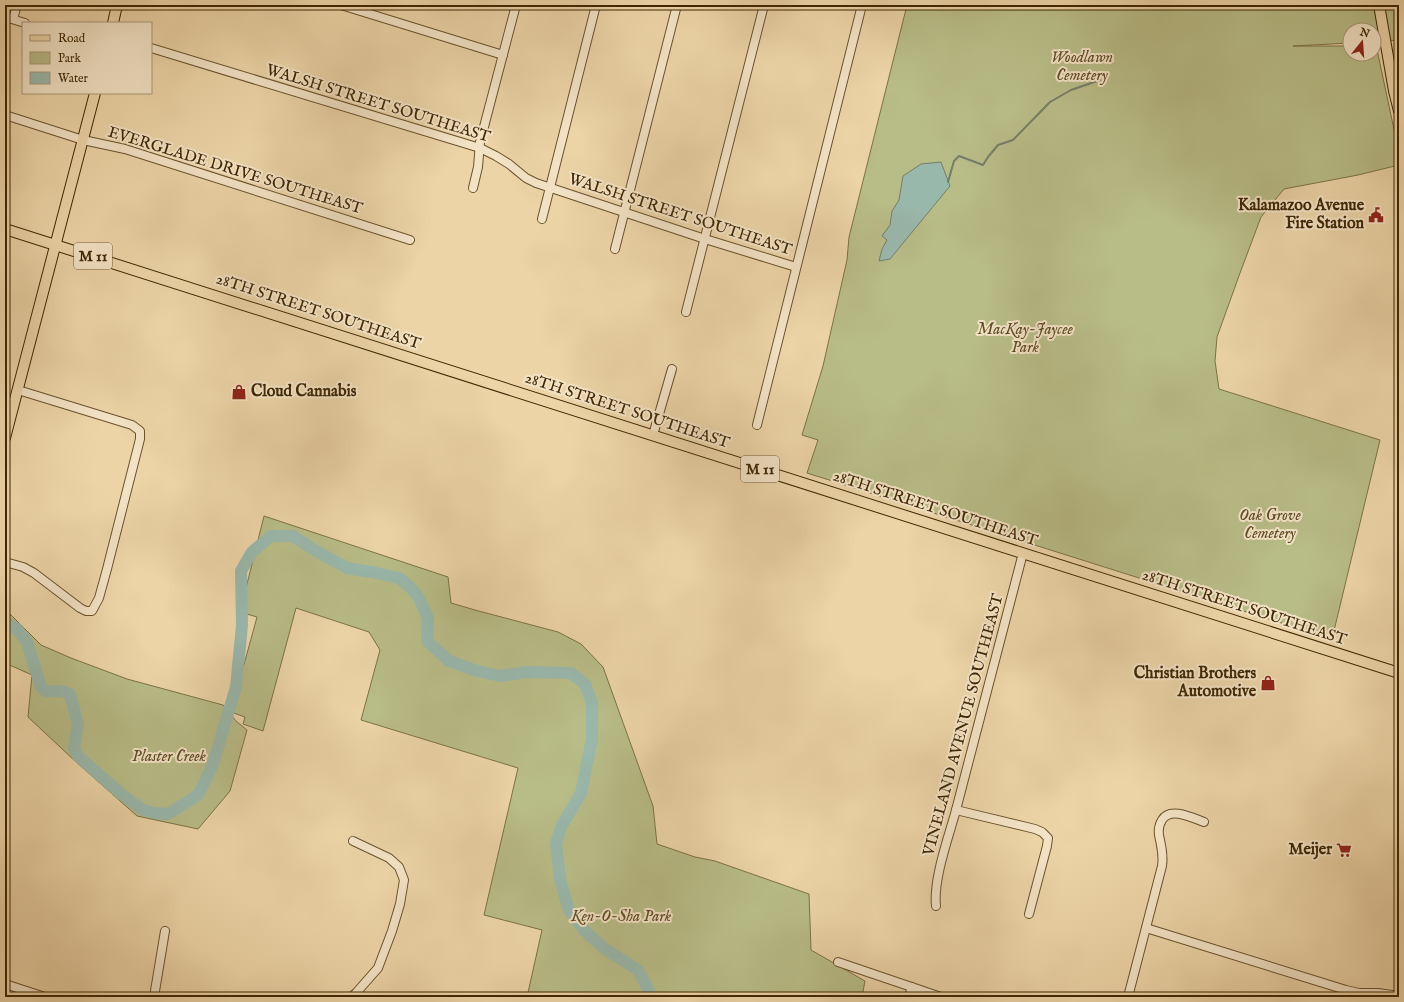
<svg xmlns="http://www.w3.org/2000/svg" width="1404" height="1002" viewBox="0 0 1404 1002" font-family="'IM FELL English',serif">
<rect width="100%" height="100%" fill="#ecd4a7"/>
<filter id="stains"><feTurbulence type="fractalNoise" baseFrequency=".005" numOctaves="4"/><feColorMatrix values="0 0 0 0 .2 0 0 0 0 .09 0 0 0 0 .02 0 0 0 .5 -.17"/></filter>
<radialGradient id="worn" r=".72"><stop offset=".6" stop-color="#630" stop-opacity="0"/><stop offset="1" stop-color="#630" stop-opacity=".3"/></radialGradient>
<g fill="#b8bc87" stroke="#7b7245">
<path d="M907,5H1399V41L1398,40L1374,42V30H1350V43L1293,46H1350V54H1374V45H1376L1399,153V165L1358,175L1284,189L1261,217L1240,273L1217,337L1215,361L1219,389L1380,440L1332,639L807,473L818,440L802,435L823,366L847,260L849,237Z"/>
<path d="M264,516L448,577L451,603L475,610L558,632L581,644L603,667L653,806L657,844L695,857L715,861L809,894L811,950L865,981L862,997H527L542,930L484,915L518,768L361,720L380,650L369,632L296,608L263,731L243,724L245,717L231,712L257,617L240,612Z"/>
<path d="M5,612L11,615L41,645L71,658L127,679L223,705L236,721L247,730L230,791L198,829L137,816L75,761L28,717L32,675L5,663Z"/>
</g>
<path fill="#99b8ac" stroke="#757e68" d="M941,162L950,186L890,259L879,261L882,249L887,240L882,236L890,225L892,211L899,200L903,176L921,164Z"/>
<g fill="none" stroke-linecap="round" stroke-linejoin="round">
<path stroke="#757e68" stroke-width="2" d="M948,182L954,161L959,156L983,165L988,157L998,145L1013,140L1050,102L1071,90L1100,80"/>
<path stroke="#99b8ac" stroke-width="12" d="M5,622L17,629L27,642L41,687L46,691H61L70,694L78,725L74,748L78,756L121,794L143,810L155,813L168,814L198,795L212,767L236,687L242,625L241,571L252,552L271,536H293L316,551L347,568L377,573L399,578L410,587L419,598L428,618L427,641L449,661L477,671L500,676L527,672L571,673L585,684L592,703V739L581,793L561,827L556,844L560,879L569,910L586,932L605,949L638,970L652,997"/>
<g stroke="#6a522c" stroke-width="10">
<g id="minor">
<path d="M341,5L503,55"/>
<path d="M5,17L25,23"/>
<path d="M13,19L17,5"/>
<path d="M151,48L480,148L496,156L509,164L526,178L536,183L705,239L796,267"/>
<path d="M5,115L83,140L125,149L410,240"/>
<path d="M473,188L478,167L480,142L516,5"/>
<path d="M542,219L596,5"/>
<path d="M615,249L677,5"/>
<path d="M686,312L764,5"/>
<path d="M757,425L862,5"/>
<path d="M653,435L672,369"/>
<path d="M5,562L23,567L34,573L80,608L86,611H92L99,598L107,569L140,439V431L132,425L18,390"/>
<path d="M956,810L1035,829L1042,832L1048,838L1047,846L1029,914"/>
<path d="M936,906C933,879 949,836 956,810L1023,553"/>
<path d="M1146,928L1346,990L1359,993H1378L1399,996"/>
<path d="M838,962L941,997"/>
<path d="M5,984L45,997"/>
<path d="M154,997L165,931"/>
<path d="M351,997L356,993L378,968L392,931L400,904L404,880L399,867L389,858L353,841"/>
<path d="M909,997L912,987"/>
<path d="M1128,997L1162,866C1164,854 1161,846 1159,835C1158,829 1159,825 1162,820C1170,806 1193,818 1204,822"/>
</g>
</g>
<g stroke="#3e2703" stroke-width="12">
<g id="major">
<path d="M1379,5L1394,91L1399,111"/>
<path d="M113,23L117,5"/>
<path d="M5,229L1399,673"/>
<path d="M5,438L95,93"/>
</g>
</g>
<use href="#minor" stroke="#f3e3c6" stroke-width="8"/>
<use href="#major" stroke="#ecd4a7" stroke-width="10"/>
</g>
<defs>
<g id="civic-bare" transform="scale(1.2)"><path d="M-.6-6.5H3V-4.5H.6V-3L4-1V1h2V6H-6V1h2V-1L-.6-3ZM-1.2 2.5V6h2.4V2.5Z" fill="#8f2418" stroke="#f3e3c6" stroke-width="2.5" paint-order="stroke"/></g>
<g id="shop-bare" transform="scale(1.2)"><path d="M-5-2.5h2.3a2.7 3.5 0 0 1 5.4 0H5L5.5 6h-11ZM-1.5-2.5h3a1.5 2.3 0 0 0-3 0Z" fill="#8f2418" stroke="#f3e3c6" stroke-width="2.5" paint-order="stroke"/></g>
<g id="supermarket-bare" transform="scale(1.2)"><path d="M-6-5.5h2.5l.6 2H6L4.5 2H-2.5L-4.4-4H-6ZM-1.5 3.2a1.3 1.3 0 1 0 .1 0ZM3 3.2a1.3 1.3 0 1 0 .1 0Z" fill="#8f2418" stroke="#f3e3c6" stroke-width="2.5" paint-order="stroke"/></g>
</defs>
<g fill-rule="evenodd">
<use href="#civic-bare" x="1376" y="215"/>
<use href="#shop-bare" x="239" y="392"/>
<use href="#shop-bare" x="1268" y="683"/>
<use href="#supermarket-bare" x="1344" y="850"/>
</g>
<g text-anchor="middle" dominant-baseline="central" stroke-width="4" stroke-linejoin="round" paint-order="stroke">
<g fill="#f3e3c6" stroke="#745f3e" stroke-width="1">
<rect x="74" y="243" width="38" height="26" rx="3"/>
<rect x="741" y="456" width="38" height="26" rx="3"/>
</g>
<g font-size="15" font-weight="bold" fill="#3e2703">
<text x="93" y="256">M 11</text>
<text x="760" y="469">M 11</text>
</g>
<g font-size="16" font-style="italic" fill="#5c4c24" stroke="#f3e3c6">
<text x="1082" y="58">Woodlawn<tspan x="1082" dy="18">Cemetery</tspan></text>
<text x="1025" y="330">MacKay-Jaycee<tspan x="1025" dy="18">Park</tspan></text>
<text x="1270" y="516">Oak Grove<tspan x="1270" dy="18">Cemetery</tspan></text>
<text x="169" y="757">Plaster Creek</text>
<text x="621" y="917">Ken-O-Sha Park</text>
</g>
<g font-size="16" fill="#3e2703" stroke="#f3e3c6">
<text transform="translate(378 104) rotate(17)">WALSH STREET SOUTHEAST</text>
<text transform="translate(235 171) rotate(17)">EVERGLADE DRIVE SOUTHEAST</text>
<text transform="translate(680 215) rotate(18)">WALSH STREET SOUTHEAST</text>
<text transform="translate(318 312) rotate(18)">28TH STREET SOUTHEAST</text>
<text transform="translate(627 411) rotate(18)">28TH STREET SOUTHEAST</text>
<text transform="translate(935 509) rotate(18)">28TH STREET SOUTHEAST</text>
<text transform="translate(1244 608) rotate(18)">28TH STREET SOUTHEAST</text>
<text transform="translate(964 725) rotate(-75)">VINELAND AVENUE SOUTHEAST</text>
</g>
<g font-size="16" font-weight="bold" fill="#3e2703" stroke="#f3e3c6" text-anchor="end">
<text x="1364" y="206">Kalamazoo Avenue<tspan x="1364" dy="18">Fire Station</tspan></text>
<text x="251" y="392" text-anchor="start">Cloud Cannabis</text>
<text x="1256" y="674">Christian Brothers<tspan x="1256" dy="18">Automotive</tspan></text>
<text x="1332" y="850">Meijer</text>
</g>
</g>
<rect width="1404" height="1002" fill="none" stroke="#ecd4a7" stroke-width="20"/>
<rect x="6" y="6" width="1392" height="990" fill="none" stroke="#3e2703" stroke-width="2"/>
<rect x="10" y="10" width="1384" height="982" fill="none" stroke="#3e2703"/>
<rect x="22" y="22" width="130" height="72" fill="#f3e3c6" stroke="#ab9878"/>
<rect x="30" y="35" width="20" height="6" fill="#ecd4a7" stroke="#ab9878"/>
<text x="58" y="42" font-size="12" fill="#3e2703">Road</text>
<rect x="30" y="52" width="20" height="12" fill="#b8bc87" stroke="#ab9878"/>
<text x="58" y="62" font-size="12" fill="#3e2703">Park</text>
<rect x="30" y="72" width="20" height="12" fill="#99b8ac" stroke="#ab9878"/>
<text x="58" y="82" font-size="12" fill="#3e2703">Water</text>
<g transform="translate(1362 42) rotate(17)"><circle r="19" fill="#f3e3c6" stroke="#ab9878"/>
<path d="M0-3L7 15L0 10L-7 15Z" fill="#8f2418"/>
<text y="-6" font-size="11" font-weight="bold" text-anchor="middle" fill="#3e2703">N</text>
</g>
<rect width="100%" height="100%" filter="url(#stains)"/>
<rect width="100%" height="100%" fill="url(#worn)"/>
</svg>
